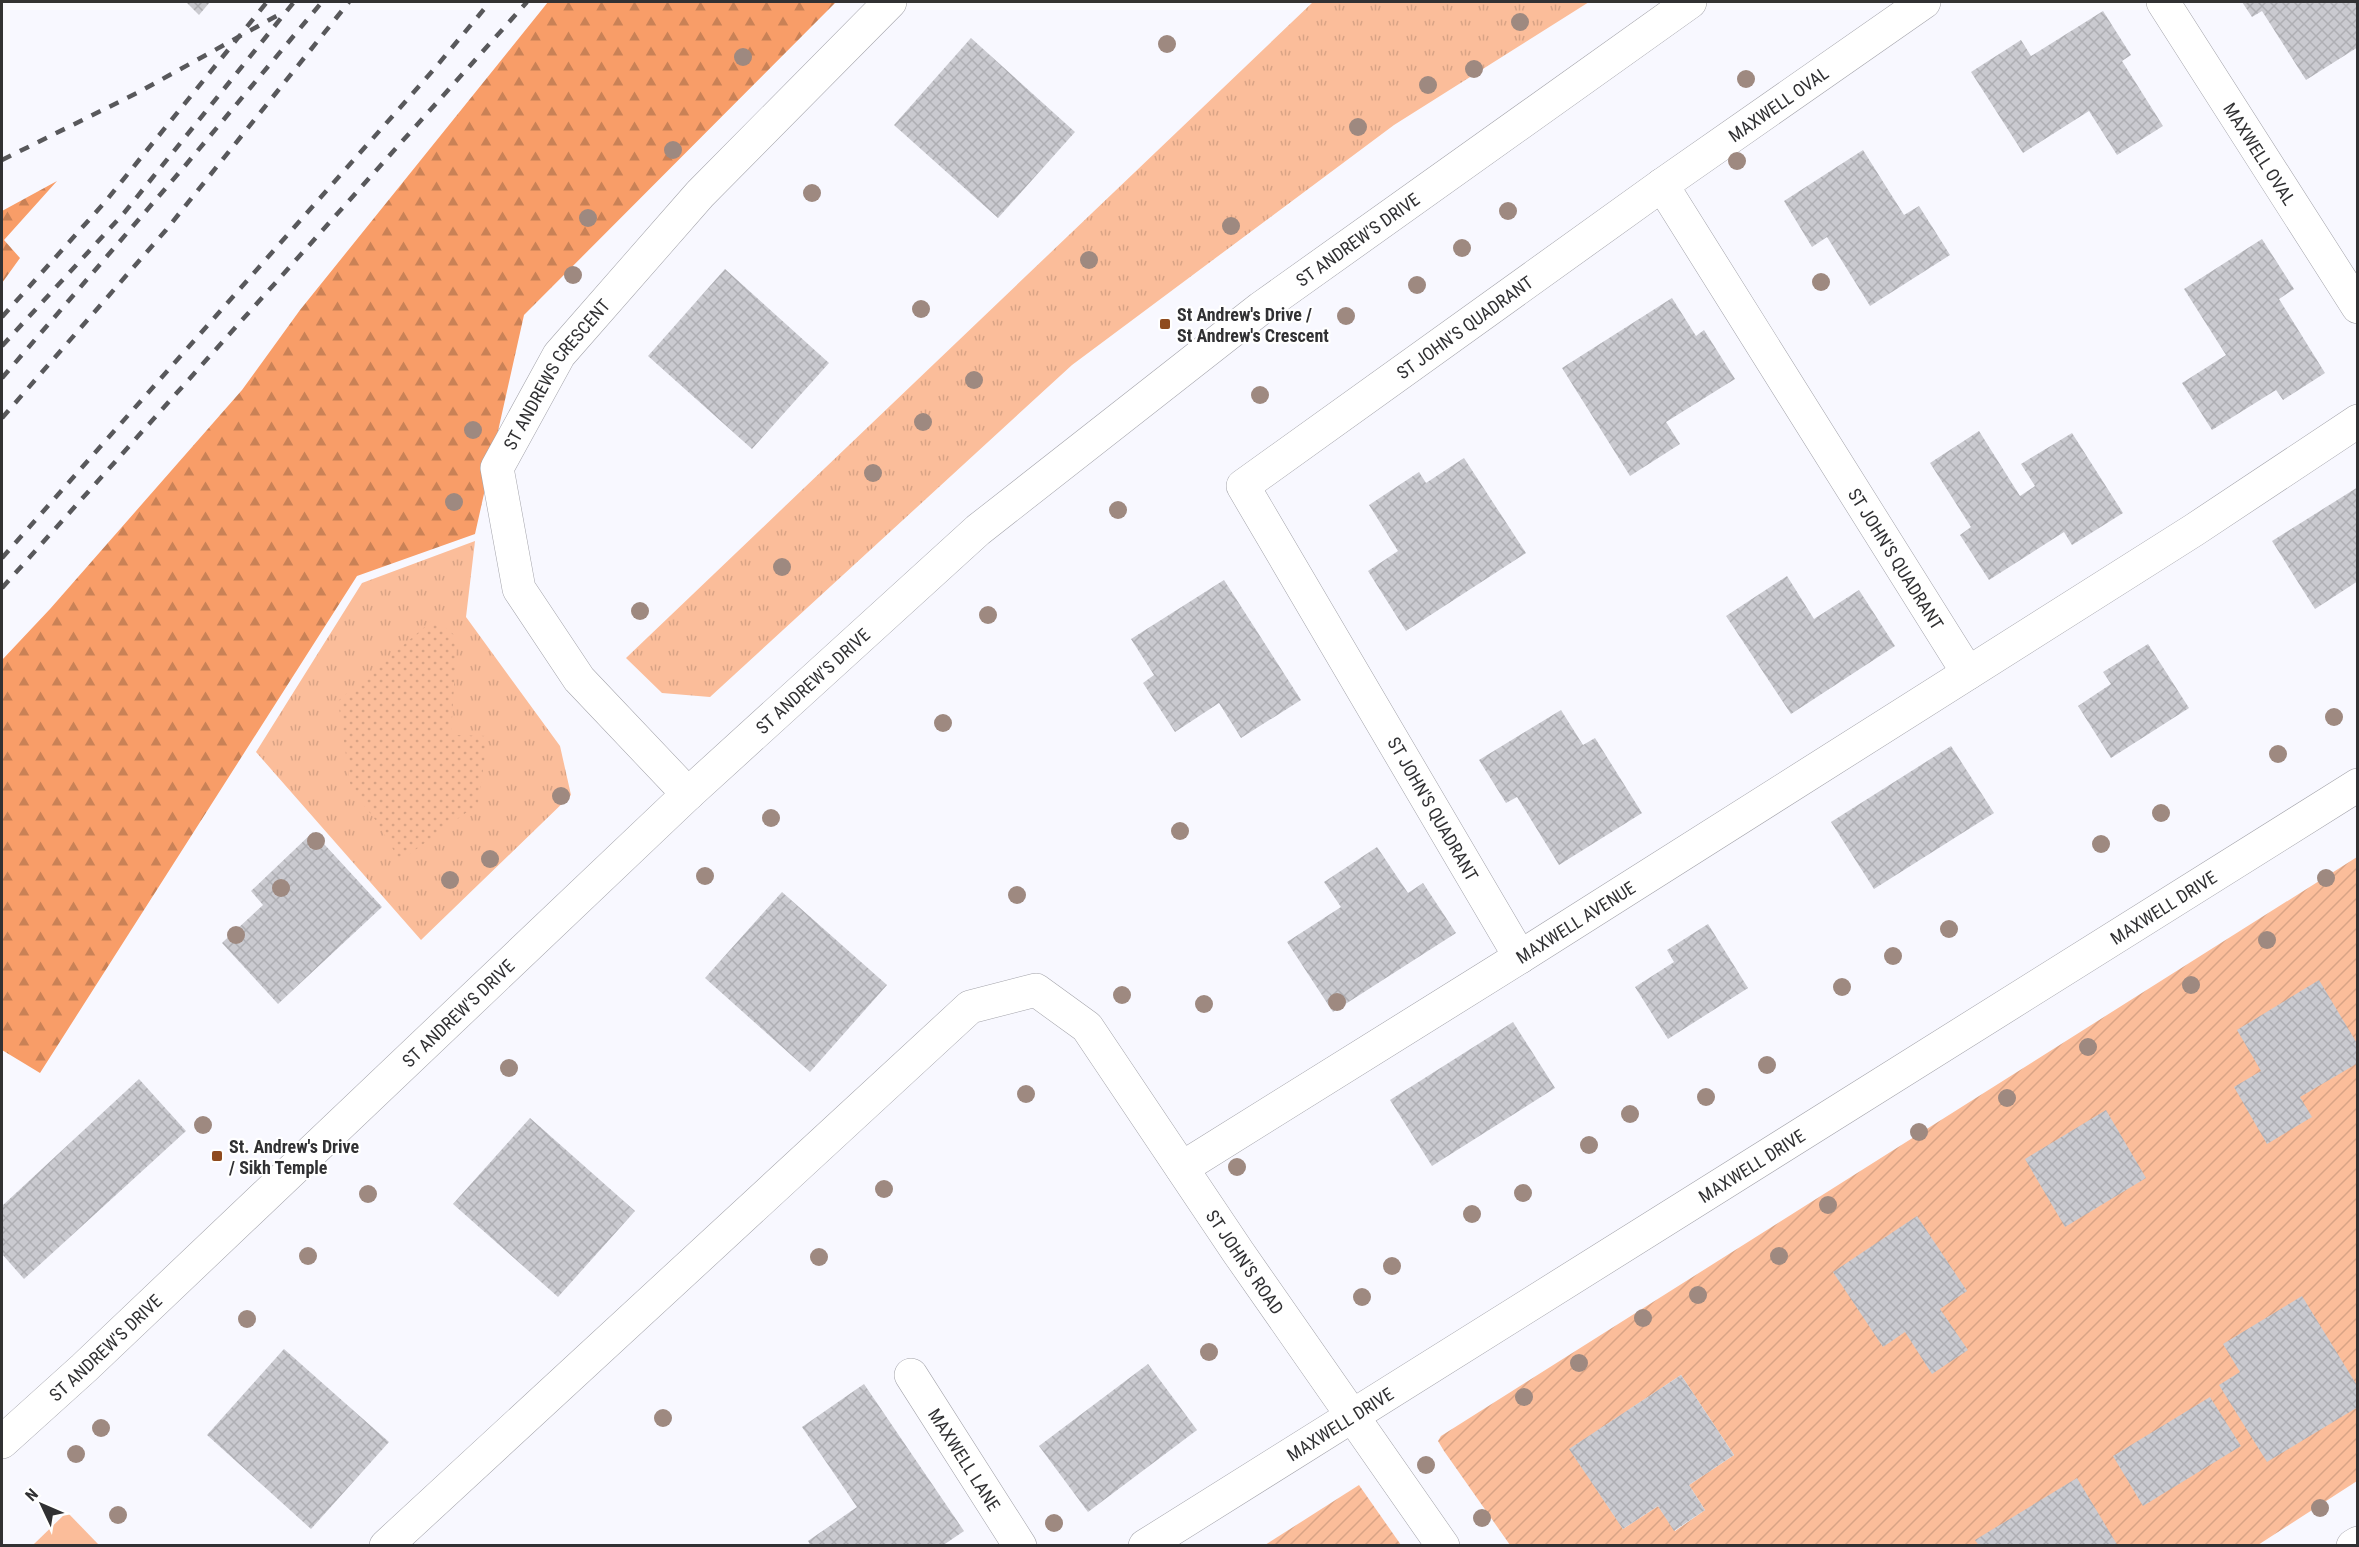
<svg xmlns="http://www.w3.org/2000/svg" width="2359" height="1547" viewBox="0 0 2359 1547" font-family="'Roboto Condensed',sans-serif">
<defs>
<pattern id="grass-tufts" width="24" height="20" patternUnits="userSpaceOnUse" patternTransform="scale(1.5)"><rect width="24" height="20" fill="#fbbd9a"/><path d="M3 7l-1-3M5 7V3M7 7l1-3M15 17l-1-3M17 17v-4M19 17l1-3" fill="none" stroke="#d8a385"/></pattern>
<pattern id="forest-firs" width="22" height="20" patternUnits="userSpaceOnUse" patternTransform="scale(1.5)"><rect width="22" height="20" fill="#f89d68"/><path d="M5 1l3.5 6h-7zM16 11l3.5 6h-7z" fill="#c98156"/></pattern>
<pattern id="park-dots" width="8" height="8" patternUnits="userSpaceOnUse" patternTransform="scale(1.5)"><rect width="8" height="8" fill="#fbbd9a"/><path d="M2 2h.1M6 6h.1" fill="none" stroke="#d8a385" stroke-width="1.8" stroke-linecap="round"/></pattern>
<pattern id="garden-furrows" width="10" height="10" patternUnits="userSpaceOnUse" patternTransform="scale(1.5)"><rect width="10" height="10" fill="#fbbd9a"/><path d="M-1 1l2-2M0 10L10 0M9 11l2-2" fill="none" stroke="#d8a385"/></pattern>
<pattern id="building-cross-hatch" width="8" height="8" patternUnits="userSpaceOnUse" patternTransform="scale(1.5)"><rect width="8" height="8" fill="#cacad0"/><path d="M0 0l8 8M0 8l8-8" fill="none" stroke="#aeaeb3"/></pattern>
</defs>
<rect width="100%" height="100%" fill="#f8f8ff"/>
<g fill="url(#grass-tufts)">
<path d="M1313,2H1589L1394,125L1072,365L710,697L662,693L626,658Z"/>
<path d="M475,541L466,617L560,746L571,795L421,940L256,752L362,583Z"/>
</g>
<g fill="url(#forest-firs)">
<path d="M548,2H836L524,315L475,534L357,576L40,1073L2,1050V660L50,609L242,390L300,310Z"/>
<path d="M57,181L4,240L20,258L2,283V211Z"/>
</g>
<path fill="url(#park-dots)" d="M434,619L457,637L451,735L488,736L478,804L400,861L377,822L351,789L338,701Z"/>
<g fill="url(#garden-furrows)" fill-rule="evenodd">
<path d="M2357,857V1481L2258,1545H1510L1444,1451L1438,1441L1441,1436ZM1681,1375L1734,1455L1689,1485L1705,1510L1675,1531L1658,1506L1623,1529L1570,1449Z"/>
<path d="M1359,1485L1401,1545H1265Z"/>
</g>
<path fill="#fbbd9a" d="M67,1512L99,1545H33Z"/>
<g fill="url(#building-cross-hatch)">
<path d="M186,2H210L199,15Z"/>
<path d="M2242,2H2358V47L2306,80L2262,11L2252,17Z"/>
<path d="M2103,11L2131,55L2122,61L2163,126L2117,155L2089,111L2023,153L1971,72L2021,40L2031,56Z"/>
<path d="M971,38L1075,132L998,218L894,125Z"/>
<path d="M1863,150L1904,215L1919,206L1950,255L1870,306L1827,237L1812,247L1784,201Z"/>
<path d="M2262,239L2294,289L2279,299L2325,373L2283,400L2276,390L2212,430L2182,383L2226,355L2184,289Z"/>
<path d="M725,269L829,363L752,449L648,356Z"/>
<path d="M1672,298L1696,336L1704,330L1735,379L1666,422L1680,444L1630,476L1562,368Z"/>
<path d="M1979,431L2020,496L2035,486L2021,464L2072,433L2123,513L2072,545L2064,532L1989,580L1960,535L1971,527L1930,463Z"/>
<path d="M1464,458L1526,553L1406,631L1368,571L1398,551L1369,505L1419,472L1426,483Z"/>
<path d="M2358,487V581L2315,609L2272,541Z"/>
<path d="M1787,576L1814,619L1859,590L1895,646L1791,714L1726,616Z"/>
<path d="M1224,580L1301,700L1241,738L1219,703L1175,732L1143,683L1154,675L1131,639Z"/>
<path d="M2148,644L2189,708L2111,758L2078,706L2111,684L2103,672Z"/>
<path d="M1561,710L1583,745L1595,738L1642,813L1559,865L1517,797L1506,803L1479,760Z"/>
<path d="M1951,746L1994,813L1874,889L1831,822Z"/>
<path d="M313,832L382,907L278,1004L222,943L263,905L251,891Z"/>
<path d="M1377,847L1408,893L1423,883L1456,933L1333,1012L1287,942L1341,907L1324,882Z"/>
<path d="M782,892L887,985L810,1072L705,978Z"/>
<path d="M1708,924L1748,988L1668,1039L1635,987L1674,962L1667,950Z"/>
<path d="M2319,980L2358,1045V1063L2300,1097L2312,1117L2267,1144L2234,1087L2261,1071L2237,1030Z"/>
<path d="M1513,1022L1555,1088L1432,1166L1390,1100Z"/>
<path d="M139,1079L186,1131L24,1279L2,1254V1206Z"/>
<path d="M2106,1110L2146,1178L2065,1227L2025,1159Z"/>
<path d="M530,1118L635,1211L558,1297L453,1204Z"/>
<path d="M1917,1216L1967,1291L1940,1309L1968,1350L1932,1374L1905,1332L1883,1347L1833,1272Z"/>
<path d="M2302,1296L2358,1387V1407L2267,1462L2219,1385L2240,1372L2223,1344Z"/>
<path d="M284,1349L389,1442L311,1529L207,1435Z"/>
<path d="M1148,1364L1197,1430L1088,1512L1039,1446Z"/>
<path d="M1681,1375L1734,1455L1689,1485L1705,1510L1674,1531L1658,1506L1623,1529L1569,1449Z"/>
<path d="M864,1384L964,1531L942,1546H811L808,1541L857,1507L802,1427Z"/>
<path d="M2210,1397L2241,1446L2143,1506L2113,1456Z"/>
<path d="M2077,1478L2118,1546H1979L1975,1540Z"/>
</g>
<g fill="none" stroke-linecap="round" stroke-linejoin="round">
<g stroke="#a3a3aa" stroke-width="34">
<g id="minor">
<path id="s1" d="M2163,2L2358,307"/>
<path id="s2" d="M1662,185L1968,673"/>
<path id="s3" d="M688,794L579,679L519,589L497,468L559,355L700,194L890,2"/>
<path id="s4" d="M1520,957L1243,486L1662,185L1924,2"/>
<path id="s5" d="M1182,1168L1520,957L2194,530L2358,421"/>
<path id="s6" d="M911,1375L1020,1546"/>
<path id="s7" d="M2,1442L84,1368L688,794L978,530L1261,308L1690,2"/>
<path id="s8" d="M386,1546L970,1007L1036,990L1087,1027L1238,1252L1443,1546"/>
<path id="s9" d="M1145,1546L2358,785"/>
<path d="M2353,1546L2358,1543"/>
</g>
</g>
<use href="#minor" stroke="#fff" stroke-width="33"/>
<g stroke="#58585b" stroke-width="4.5" stroke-dasharray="10 10" stroke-linecap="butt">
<path d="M2,160L139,92L280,14"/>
<path d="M2,317L105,202L267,2"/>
<path d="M2,346L124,213L294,2"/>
<path d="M2,378L184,167L322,2"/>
<path d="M2,418L166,230L349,2"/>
<path d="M2,558L435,68L490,2"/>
<path d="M2,588L527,2"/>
</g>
</g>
<g fill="#9e8980">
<circle cx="1520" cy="22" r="9"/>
<circle cx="1167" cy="44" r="9"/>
<circle cx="743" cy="57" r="9"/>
<circle cx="1474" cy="69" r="9"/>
<circle cx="1746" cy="79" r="9"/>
<circle cx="1428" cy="85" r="9"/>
<circle cx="1358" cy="127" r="9"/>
<circle cx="673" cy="150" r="9"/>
<circle cx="1737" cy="161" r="9"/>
<circle cx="812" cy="193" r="9"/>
<circle cx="1508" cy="211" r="9"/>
<circle cx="588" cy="218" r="9"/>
<circle cx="1231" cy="226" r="9"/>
<circle cx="1462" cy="248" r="9"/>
<circle cx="1089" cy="260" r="9"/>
<circle cx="573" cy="275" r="9"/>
<circle cx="1821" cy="282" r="9"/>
<circle cx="1417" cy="285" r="9"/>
<circle cx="921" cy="309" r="9"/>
<circle cx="1346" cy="316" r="9"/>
<circle cx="974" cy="380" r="9"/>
<circle cx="1260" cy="395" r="9"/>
<circle cx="923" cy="422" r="9"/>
<circle cx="473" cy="430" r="9"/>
<circle cx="873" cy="473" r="9"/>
<circle cx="454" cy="502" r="9"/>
<circle cx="1118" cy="510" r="9"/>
<circle cx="782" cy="567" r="9"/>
<circle cx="640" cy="611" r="9"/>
<circle cx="988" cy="615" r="9"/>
<circle cx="2334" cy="717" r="9"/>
<circle cx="943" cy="723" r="9"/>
<circle cx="2278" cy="754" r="9"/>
<circle cx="561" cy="796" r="9"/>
<circle cx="2161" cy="813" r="9"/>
<circle cx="771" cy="818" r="9"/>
<circle cx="1180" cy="831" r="9"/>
<circle cx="316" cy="841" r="9"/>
<circle cx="2101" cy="844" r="9"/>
<circle cx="490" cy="859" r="9"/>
<circle cx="705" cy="876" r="9"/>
<circle cx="2326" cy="878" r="9"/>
<circle cx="450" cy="880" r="9"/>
<circle cx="281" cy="888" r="9"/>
<circle cx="1017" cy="895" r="9"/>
<circle cx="1949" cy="929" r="9"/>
<circle cx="236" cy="935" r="9"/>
<circle cx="2267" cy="940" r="9"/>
<circle cx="1893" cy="956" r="9"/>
<circle cx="2191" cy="985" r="9"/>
<circle cx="1842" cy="987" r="9"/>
<circle cx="1122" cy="995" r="9"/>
<circle cx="1337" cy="1002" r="9"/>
<circle cx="1204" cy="1004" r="9"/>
<circle cx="2088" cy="1047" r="9"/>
<circle cx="1767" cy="1065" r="9"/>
<circle cx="509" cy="1068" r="9"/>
<circle cx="1026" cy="1094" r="9"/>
<circle cx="1706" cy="1097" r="9"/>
<circle cx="2007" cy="1098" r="9"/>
<circle cx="1630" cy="1114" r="9"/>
<circle cx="203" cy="1125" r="9"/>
<circle cx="1919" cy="1132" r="9"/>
<circle cx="1589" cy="1145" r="9"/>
<circle cx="1237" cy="1167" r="9"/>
<circle cx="884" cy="1189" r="9"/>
<circle cx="1523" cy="1193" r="9"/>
<circle cx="368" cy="1194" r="9"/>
<circle cx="1828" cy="1205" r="9"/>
<circle cx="1472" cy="1214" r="9"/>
<circle cx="308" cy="1256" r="9"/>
<circle cx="1779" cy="1256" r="9"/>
<circle cx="819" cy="1257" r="9"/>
<circle cx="1392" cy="1266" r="9"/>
<circle cx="1698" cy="1295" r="9"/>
<circle cx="1362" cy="1297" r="9"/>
<circle cx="1643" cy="1318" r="9"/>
<circle cx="247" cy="1319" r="9"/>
<circle cx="1209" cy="1352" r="9"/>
<circle cx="1579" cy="1363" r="9"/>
<circle cx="1524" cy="1397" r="9"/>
<circle cx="663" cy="1418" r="9"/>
<circle cx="101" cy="1428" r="9"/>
<circle cx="76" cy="1454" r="9"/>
<circle cx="1426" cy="1465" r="9"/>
<circle cx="2320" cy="1508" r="9"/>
<circle cx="118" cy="1515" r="9"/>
<circle cx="1482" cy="1518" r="9"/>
<circle cx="1054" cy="1523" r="9"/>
</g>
<g fill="#8f4b1e" stroke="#fff" stroke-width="2">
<rect x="1159" y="318" width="12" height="12" rx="3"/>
<rect x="211" y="1150" width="12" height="12" rx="3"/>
</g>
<g text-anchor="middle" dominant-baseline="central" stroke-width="4.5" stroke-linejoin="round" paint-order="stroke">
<g font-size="18" fill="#313133" stroke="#fff">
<text stroke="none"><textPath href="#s4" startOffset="1204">MAXWELL OVAL</textPath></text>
<text stroke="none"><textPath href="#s1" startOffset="180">MAXWELL OVAL</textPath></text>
<text stroke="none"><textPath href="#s7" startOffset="1814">ST ANDREW'S DRIVE</textPath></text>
<text stroke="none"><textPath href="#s4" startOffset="819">ST JOHN'S QUADRANT</textPath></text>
<text stroke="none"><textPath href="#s3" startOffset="501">ST ANDREWS CRESCENT</textPath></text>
<text stroke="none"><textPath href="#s2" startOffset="441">ST JOHN'S QUADRANT</textPath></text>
<text stroke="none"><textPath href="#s7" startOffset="1112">ST ANDREW'S DRIVE</textPath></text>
<text transform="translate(1433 809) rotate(60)">ST JOHN'S QUADRANT</text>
<text stroke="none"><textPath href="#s9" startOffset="1202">MAXWELL DRIVE</textPath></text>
<text stroke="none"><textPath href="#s5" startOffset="464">MAXWELL AVENUE</textPath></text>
<text stroke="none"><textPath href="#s7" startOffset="626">ST ANDREW'S DRIVE</textPath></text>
<text stroke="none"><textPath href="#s9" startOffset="716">MAXWELL DRIVE</textPath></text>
<text stroke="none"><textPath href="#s8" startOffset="1209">ST JOHN'S ROAD</textPath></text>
<text stroke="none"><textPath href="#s7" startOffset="140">ST ANDREW'S DRIVE</textPath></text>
<text stroke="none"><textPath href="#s9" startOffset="230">MAXWELL DRIVE</textPath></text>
<text stroke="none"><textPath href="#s6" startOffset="100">MAXWELL LANE</textPath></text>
</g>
<g font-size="18" font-weight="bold" fill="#313133" stroke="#fff" text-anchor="start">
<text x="1177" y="314">St Andrew's Drive /<tspan x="1177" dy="21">St Andrew's Crescent</tspan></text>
<text x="229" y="1146">St. Andrew's Drive<tspan x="229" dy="21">/ Sikh Temple</tspan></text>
</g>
</g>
<rect width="2359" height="1547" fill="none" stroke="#313133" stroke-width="6"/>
<g transform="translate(42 1505) rotate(314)" stroke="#ffffff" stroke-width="4.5" paint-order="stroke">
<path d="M0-4.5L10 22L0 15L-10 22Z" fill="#313133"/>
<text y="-9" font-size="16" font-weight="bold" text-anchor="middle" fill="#313133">N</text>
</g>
</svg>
